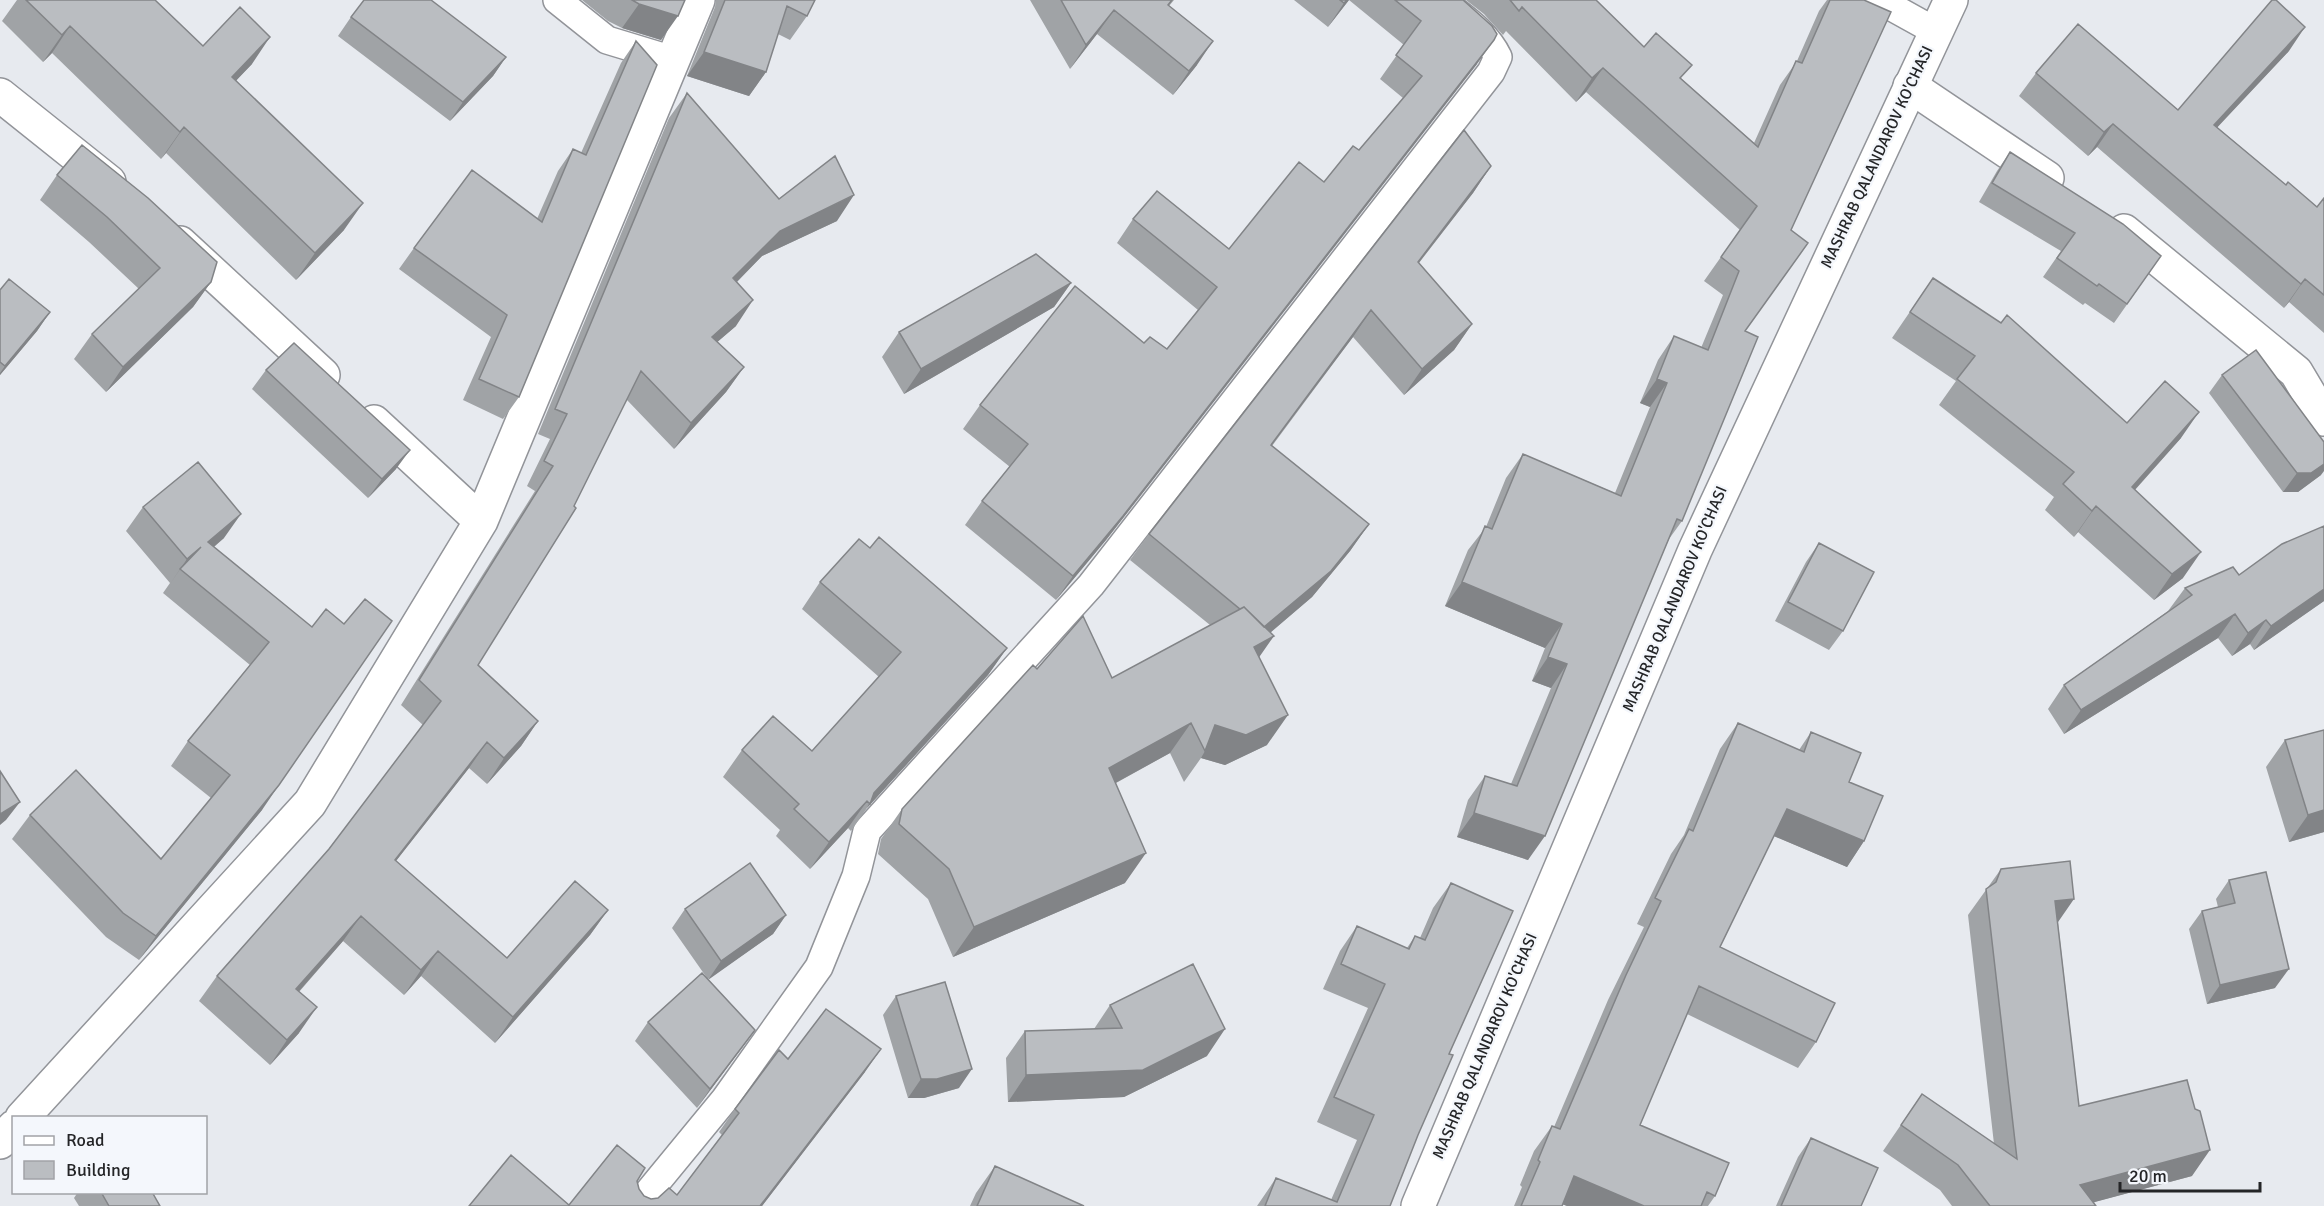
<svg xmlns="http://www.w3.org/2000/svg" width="2324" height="1206" font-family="Signika,sans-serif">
<rect width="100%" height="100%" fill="#e7eaef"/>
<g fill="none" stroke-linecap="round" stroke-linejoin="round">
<defs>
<path id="service" d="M557 0 607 40 673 60
M1879 0 1935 31
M637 1206 725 1099 819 967 856 876 867 831 1091 585 1491 72 1498 57C1486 32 1462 17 1441 0"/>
<path id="minor" d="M1910 86 2047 178
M0 95 109 182
M2124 231 2296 372 2324 419
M180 243 323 375
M374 422 481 521
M22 1118 310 803 481 521 698 0
M0 1142 14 1127"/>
<path id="secondary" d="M1418 1206 1695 550 1951 0"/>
</defs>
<use href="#service" stroke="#929499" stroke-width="30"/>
<use href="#minor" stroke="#929499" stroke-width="36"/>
<use href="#secondary" stroke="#929499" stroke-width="36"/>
<use href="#service" stroke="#fff" stroke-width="27"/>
<use href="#minor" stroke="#fff" stroke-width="33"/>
<use href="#secondary" stroke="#fff" stroke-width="33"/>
</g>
<path fill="#a0a3a6" d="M17 0H155L203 46 252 64 236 80 344 230 296 280 166 153 161 159 52 53 43 62 2 21Z
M582 0H685L661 40 622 28 608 21Z
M716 0H815L807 16 790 40 778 34 766 72 749 96 687 76 715 7Z
M1030 0H1174L1169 6 1197 65 1173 95 1097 34 1070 69Z
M1294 0H1463L1477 64 1106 540 1056 600 965 525 982 501 1010 467 963 429 980 405 1144 343 1167 349 1198 310 1117 243 1133 219 1229 249 1324 182 1359 150 1403 98 1380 79 1404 45 1349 0 1328 27Z
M1466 0H1596L1644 47 1682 79 1754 143 1780 85 1797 61 1819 11 1827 0H1864L1745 331 1682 521 1669 539 1528 860 1457 837 1468 800 1485 776 1511 784 1551 688 1532 681 1545 648 1445 606 1468 550 1486 527 1506 478 1523 454 1615 493 1650 407 1640 403 1658 360 1674 336 1701 348 1723 295 1704 281 1740 230 1586 92 1576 102 1506 31 1503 35 1484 14Z
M351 17 506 57 493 76 450 121 338 36Z
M636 41 519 397 503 419 463 400 491 337 399 269 414 248 537 219 558 171 573 149 581 153 621 63Z
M2289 51 2217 127 2286 185 2317 207 2324 198V333L2289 302 2284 308 2097 147 2088 156 2019 96 2036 73 2178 110Z
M687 93 779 199 837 221 762 256 737 282 736 326 717 342 744 367 726 392 674 449 627 400 478 665 538 721 521 746 487 784 469 768 396 861 507 958 608 910 590 935 495 1043 421 976 404 995 343 941 299 992V1033L270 1065 199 1001 217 976 329 849 423 725 401 705 535 491 527 486 550 439 538 434 669 118Z
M2010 152 2161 256 2114 323 2085 303 2083 305 2043 277 2061 251 1979 202 1997 171Z
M1491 166 1473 193 1419 263 1472 324 1454 350 1404 395 1353 337 1272 446 1369 524 1350 551 1312 597 1270 633 1259 657 1267 745 1225 765 1201 758 1184 782 1170 753 1116 783 1125 883 953 957 928 899 878 854 881 839 902 809 1037 669 1112 678 1210 625 1130 560 1149 534Z
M57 175 211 282 193 307 106 392 74 359 92 334 139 289 89 242 40 200Z
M1933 278 2127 423 2181 438 2135 490 2183 578 2154 600 2078 532 2074 537 2045 510 2054 497 1939 405 1956 381 1892 338Z
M1071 283 1054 307 904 394 882 357 899 332Z
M0 290 50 312 37 331 0 375Z
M266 370 396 469 368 498 252 389Z
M2222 375 2321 475 2298 492H2283L2209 393Z
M143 507 224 538 214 547 312 627 262 810 139 960 106 937 12 839 30 815 161 859 211 798 171 766 188 741 250 665 163 593 170 583 126 531Z
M1819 543 1843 631 1829 650 1775 621 1806 562Z
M870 548 1007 648 988 675 867 808 851 831 848 828 810 869 776 836 780 830 723 777 742 750 812 751 879 677 802 609 820 582Z
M2239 575 2324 601 2254 650 2250 644 2232 656 2218 638 2064 734 2048 709 2064 685 2168 611 2185 588Z
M1738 723 1799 750 1811 732 1849 782 1864 841 1847 867 1774 836 1720 947 1816 1042 1798 1068 1687 1014 1640 1125 1715 1196 1708 1206H1567L1562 1204V1206H1514L1522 1187 1520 1185 1534 1151 1552 1126 1554 1127 1608 1000 1644 927 1637 924 1671 854 1684 835 1720 749Z
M2285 740 2324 832 2289 842 2266 767Z
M2001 869 2058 923 2079 1106 2192 1176 2094 1202 2096 1206H1952L1940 1190 1883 1151 1922 1094 1994 1144 1968 915Z
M2229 880 2275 988 2207 1004 2189 929 2202 911 2218 907 2216 899Z
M1451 883 1449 1054 1390 1206H1257L1276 1178 1331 1200 1357 1140 1317 1122 1368 1008 1323 989 1340 951 1357 926 1407 948 1415 936 1420 938 1433 908Z
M685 909 786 915 773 934 708 979 755 1030 697 1108 635 1041 648 1022 707 978 672 928Z
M896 996 959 1088 924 1098H908L883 1015Z
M1110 1005 1207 1056 1124 1097 1008 1102 1006 1058 1025 1031 1094 1029Z
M788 1059 865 1072 762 1206 569 1205 637 1181 639 1189 644 1196 651 1199 677 1195 722 1135 719 1132 735 1109Z
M1811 1138 1861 1206H1776L1798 1157Z
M995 1166 1084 1206H970L976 1193Z
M78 1192H152L160 1206H79L74 1198Z"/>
<path fill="#828487" d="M1347 0H1349L1328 27 1344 3Z
M639 4 678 16 661 40 622 28Z
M1114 10 1097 34 1070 69 1086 45Z
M70 26 52 53 43 62 62 35Z
M2305 27 2289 51 2198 148 2214 125Z
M270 37 252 64 214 104 232 77Z
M1494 40 1477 64 1106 540 1056 600 1073 576Z
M1213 41 1197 65 1173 95 1189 71Z
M704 52 766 72 749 96 687 76Z
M506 57 493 76 450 121 463 102Z
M1603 68 1586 92 1576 102 1592 78Z
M2113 124 2097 147 2088 156 2104 132Z
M184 127 166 153 161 159 180 132Z
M1491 166 1473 193 1399 288 1418 262Z
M854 195 837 221 762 256 716 303 733 278 780 231Z
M363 203 344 230 296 280 315 253Z
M2305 279 2289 302 2284 308 2301 284Z
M211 282 193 307 106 392 123 367Z
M1071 283 1054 307 904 394 921 369Z
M753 300 736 326 694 362 712 337Z
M1371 310 1353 337 1252 471 1271 445Z
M50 312 37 331 0 375V373L5 366Z
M1472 324 1454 350 1404 395 1422 369Z
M744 367 726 392 674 449 691 423Z
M1657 379 1667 383 1650 407 1640 403Z
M2199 412 2181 438 2114 513 2132 487Z
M410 450 396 469 368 498 382 479Z
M2324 464V471L2321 475 2298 492H2283L2297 473Z
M2096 506 2078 532 2074 537 2092 511Z
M241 514 224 538 191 566 208 542Z
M1369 524 1350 551 1312 597 1245 654 1263 627Z
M201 547 180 569 170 584 187 559Z
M2201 552 2183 578 2154 600 2172 574Z
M1462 582 1562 624 1545 648 1445 606Z
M2324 589V601L2254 650 2271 626Z
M2235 614 2218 638 2064 734 2081 710Z
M2266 620 2250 644 2232 656 2248 633Z
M1274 636 1253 666 1254 647Z
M1007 648 988 675 867 808 874 793Z
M1548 657 1567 664 1551 688 1532 681Z
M1288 715 1267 745 1225 765 1201 758 1205 751 1215 725Z
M538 721 521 746 487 784 504 758Z
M1191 723 1170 753 1088 798 1109 768Z
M487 742 469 768 377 885 395 860Z
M279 785 262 810 139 960 156 936Z
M867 801 848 828 810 869 829 842Z
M20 802 6 820 0 825V814Z
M1787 809 1864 841 1847 867 1769 834Z
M2324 810V832L2289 842 2308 815Z
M1474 813 1545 836 1528 860 1457 837Z
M1146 853 1125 883 953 957 974 927Z
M2074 899 2056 925 2055 901Z
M608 910 590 935 495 1043 513 1017Z
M786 915 773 934 708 980 721 961Z
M361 916 343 941 279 1014 296 989Z
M438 951 421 976 404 995 421 970Z
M2289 969 2275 988 2207 1004 2220 985Z
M317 1007 299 1033 270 1065 287 1040Z
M1225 1029 1207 1056 1124 1097 1008 1102 1026 1075Z
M755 1030 741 1049 697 1108 710 1089Z
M881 1049 865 1072 762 1206H760Z
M972 1069 959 1088 924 1098H908L921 1079Z
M2210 1150 2192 1176 2080 1206V1185Z
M1574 1176 1644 1206H1567L1557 1202Z"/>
<path fill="#babdc1" stroke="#828487" stroke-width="1.5" d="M26 0H155L203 46 240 7 270 37 232 77 363 203 315 253 184 127 180 132 70 26 62 35Z
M364 0H431L506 57 463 102 351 17Z
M632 0H685L678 16 639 4Z
M725 0H815L807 16 787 6 766 72 704 52Z
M1061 0H1172L1168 5 1213 41 1189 71 1114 10 1086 45Z
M1340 0H1347L1344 3Z
M1395 0H1463L1492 26 1497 34 1494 40 1123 516 1073 576 982 501 1028 444 980 405 1075 286 1144 343 1150 337 1167 349 1217 287 1133 219 1157 191 1229 249 1299 162 1324 182 1353 146 1359 150 1422 76 1396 55 1421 21Z
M1510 0H1596L1644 47 1656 33 1692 65 1680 78 1758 147 1796 61 1802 63 1830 0H1864L1891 12 1791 230 1808 243 1745 331 1758 337 1682 521 1677 519 1545 836 1474 813 1485 776 1517 786 1567 664 1548 657 1562 624 1462 582 1485 526 1492 529 1523 454 1621 496 1667 383 1657 379 1674 336 1708 350 1739 271 1721 257 1757 206 1603 68 1592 78 1522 7 1519 11Z
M2272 0H2276L2305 27 2214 125 2286 185 2288 182 2317 207 2324 198V295L2305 279 2301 284 2113 124 2104 132 2036 73 2078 24 2178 110Z
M636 41 657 65 519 397 479 379 507 315 414 248 472 170 542 222 573 149 586 155Z
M687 93 779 199 835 156 854 195 780 231 733 278 753 300 712 337 744 367 691 423 641 371 574 506 576 508 478 665 538 721 504 758 487 742 395 860 507 958 575 881 608 910 513 1017 438 951 421 970 361 916 296 989 317 1007 287 1040 217 976 329 849 441 701 419 680 553 466 544 461 567 414 555 409Z
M1464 130 1491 166 1418 262 1472 324 1422 369 1371 310 1271 445 1369 524 1331 571 1264 627 1244 607 1240 609 1149 534Z
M82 145 148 198 217 262 211 282 123 367 92 334 160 268 107 217 57 175Z
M2010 152 2123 224 2161 256 2127 304 2099 284 2097 286 2057 258 2075 233 1992 183Z
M1036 254 1071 283 921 369 899 332Z
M1933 278 2001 323 2007 315 2127 423 2165 381 2199 412 2132 487 2201 552 2172 574 2096 506 2092 511 2063 484 2074 472 1957 379 1975 356 1910 312Z
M9 279 50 312 5 366 0 362V290Z
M294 343 410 450 382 479 266 370Z
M2256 350 2324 442V464L2311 473H2297L2222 375Z
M198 462 241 514 208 542 312 627 326 609 344 624 365 599 392 621 279 785 156 936 123 913 30 815 76 770 161 859 230 775 188 741 269 642 180 569 201 547 187 559 143 507Z
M2324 526V589L2271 626 2266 620 2248 633 2235 614 2081 710 2064 685 2192 595 2185 588 2233 567 2239 575 2282 544Z
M879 537 1007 648 874 793 870 804 867 801 829 842 794 809 799 804 742 750 773 716 812 751 901 652 820 582 859 539 870 548Z
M1819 543 1874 572 1843 631 1788 602Z
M1244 607 1274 636 1254 647 1288 715 1246 735 1215 725 1205 751 1191 723 1109 768 1146 853 974 927 949 869 899 824 902 809 1033 665 1037 669 1083 616 1112 678Z
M1738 723 1804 752 1811 732 1861 753 1849 782 1883 796 1864 841 1787 809 1720 947 1835 1003 1816 1042 1699 986 1640 1125 1729 1163 1715 1196 1707 1192 1701 1206H1644L1574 1176 1562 1206H1521L1540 1162 1538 1160 1552 1126 1560 1129 1626 975 1661 901 1655 898 1689 829 1693 831Z
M2324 730V810L2308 815 2285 740Z
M0 771 20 802 0 814Z
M2070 861 2074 899 2055 901 2079 1106 2187 1080 2195 1109 2200 1111 2210 1150 2080 1185 2096 1206H1990L1958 1165 1901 1125 1922 1094 2017 1159 1986 889 1996 882 2001 869Z
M750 863 786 915 721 961 685 909Z
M2266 872 2289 969 2220 985 2202 911 2235 903 2229 880Z
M1451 883 1513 911 1449 1054 1453 1055 1418 1135 1390 1206H1265L1276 1178 1337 1202 1374 1115 1334 1097 1385 984 1341 964 1357 926 1409 949 1415 936 1425 940Z
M1193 964 1225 1029 1143 1070 1026 1075 1025 1031 1122 1028 1110 1005Z
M702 973 755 1030 710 1089 648 1022Z
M945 982 972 1069 937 1079H921L896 996Z
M826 1009 881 1049 760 1206H469L511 1155 569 1205 617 1145 645 1168 637 1181 639 1189 644 1196 651 1199 658 1198 669 1188 677 1195 739 1113 735 1109 779 1050 788 1059Z
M1811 1138 1878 1168 1861 1206H1781Z
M995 1166 1084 1206H977Z
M101 1192H152L160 1206H109Z"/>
<g text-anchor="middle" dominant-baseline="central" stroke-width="4.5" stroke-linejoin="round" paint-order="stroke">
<g font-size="16" fill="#242527" stroke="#f4f7fc">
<text transform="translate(1877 157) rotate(-65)">MASHRAB QALANDAROV KO'CHASI</text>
<text transform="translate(1675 599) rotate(-67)">MASHRAB QALANDAROV KO'CHASI</text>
<text transform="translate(1485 1046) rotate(-67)">MASHRAB QALANDAROV KO'CHASI</text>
</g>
</g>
<rect x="12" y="1116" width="195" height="78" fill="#f4f7fc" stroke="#a1a3a7" stroke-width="1.5"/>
<rect x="24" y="1136" width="30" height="9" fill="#ffffff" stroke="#a1a3a7" stroke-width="1.5"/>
<text x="66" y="1146" font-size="18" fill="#242527">Road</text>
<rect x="24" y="1161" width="30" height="18" fill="#babdc1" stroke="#a1a3a7" stroke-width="1.5"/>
<text x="66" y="1176" font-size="18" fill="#242527">Building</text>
<path d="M2120 1182v9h140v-9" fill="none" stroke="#242527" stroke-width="3"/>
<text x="2129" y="1182" font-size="18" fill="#242527" stroke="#f4f7fc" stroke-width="4.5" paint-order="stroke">20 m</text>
</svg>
